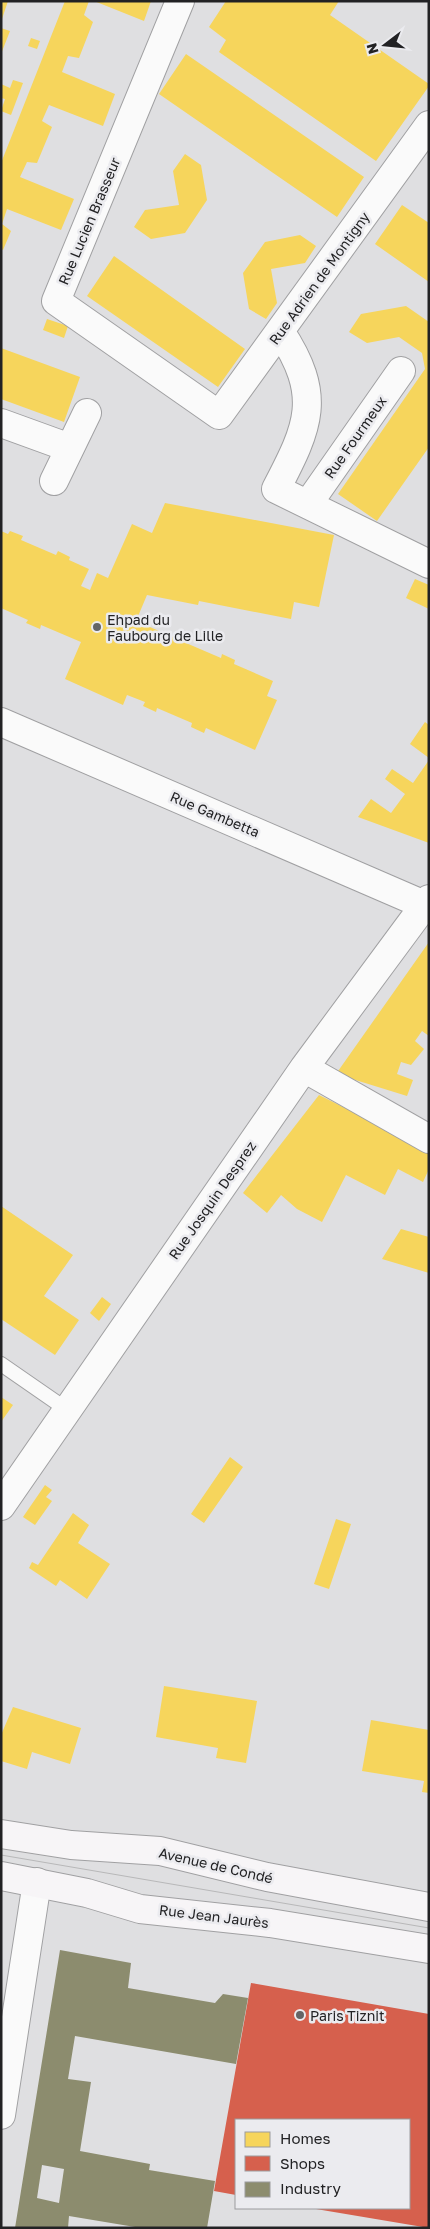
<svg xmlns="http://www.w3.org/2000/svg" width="430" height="2229" font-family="'Golos Text',sans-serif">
<rect width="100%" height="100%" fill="#dfdfe1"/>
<path fill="#f6d55c" d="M1 1H8L2 19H1Z
M65 1H89L84 15 93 22 79 58 68 56 62 72 115 94 103 126 49 105 42 121 52 127 37 163 27 162 20 177 74 199 61 230 7 209 2 224 11 231 3 250 1 249V163Z
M94 1H151L144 21Z
M226 1H339L330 15 429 84V86L376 161 219 52 226 40 209 27Z
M1 28 10 31 1 54Z
M31 38 40 41 37 49 28 46Z
M186 54 364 177 337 217 159 94Z
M13 80 23 83 11 115 1 111 5 99 1 98V84L10 88Z
M185 154 201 165 207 200 185 233 151 239 134 227 145 210 179 205 173 171Z
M402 205 429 223V282L375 244Z
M300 235 316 246 305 263 271 269 277 303 266 319 249 309 243 273 265 242Z
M114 256 245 349 218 387 87 296Z
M406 306 429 322V447L377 521 338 494 425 369 422 353 399 337 367 343 349 332 361 314Z
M47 319 68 326 64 338 43 330Z
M1 348 80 377 64 422 1 399Z
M165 503 334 535 319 607 294 602 291 619 199 601 198 605 147 595 136 621 173 637 175 633 187 639 186 643 221 658 222 654 235 660 234 664 273 681 267 696 277 700 255 750 206 728 204 733 191 727 192 723 157 708 156 712 143 706 145 702 127 695 123 705 65 679 81 642 41 625 40 629 26 623 28 620 1 608V531L8 534 10 531 23 536 21 540 56 555 58 551 70 557 69 560 89 569 81 586 90 590 97 573 108 578 132 524 152 533Z
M415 579 429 585V609L406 598Z
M425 722 429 725V758L410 744Z
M429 760V843L358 817 371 799 391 813 405 794 385 779 392 769 413 783Z
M429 942V1036L422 1031 415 1041 424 1049 411 1065 401 1062 397 1074 413 1080 407 1096 336 1074Z
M319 1095 429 1150V1169L423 1182 398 1169 385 1195 346 1175 322 1222 297 1209 281 1195 267 1213 243 1193Z
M1 1206 73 1255 44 1296 79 1320 55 1355 1 1319Z
M401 1229 429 1237V1273L382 1259Z
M102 1297 111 1304 99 1321 90 1313Z
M1 1397 13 1405 1 1422Z
M230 1457 243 1467 204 1523 191 1514Z
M45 1485 52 1490 46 1497 52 1501 35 1525 23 1517Z
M73 1513 89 1525 78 1543 110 1564 87 1599 60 1580 56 1586 29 1568 32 1562 38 1565Z
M336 1519 351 1524 329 1589 314 1584Z
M164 1686 257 1701 246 1763 216 1758 218 1748 156 1737Z
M13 1707 81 1728 70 1764 32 1752 27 1769 1 1761V1735Z
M371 1720 429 1730V1793L422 1792 424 1781 362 1771Z"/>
<path fill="#d6604d" d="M251 1983 429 2014V2228L316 2209 409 2208V2120H236V2195L214 2191Z"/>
<path fill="#8c8c6e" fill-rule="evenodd" d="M60 1950 131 1963 128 1988 215 2003 223 1994 248 1998 236 2064 75 2036 68 2079 91 2082 80 2151 150 2164 149 2170 215 2181 207 2228H141L69 2216 68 2228H15ZM42 2165 64 2169 59 2203 37 2198Z"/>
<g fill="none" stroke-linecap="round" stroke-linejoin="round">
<defs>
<path id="service" d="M1 1364 66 1409"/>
<path id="minor" d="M180 1 56 301 219 415 429 125
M280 331C323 396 309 426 276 489L429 564
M1 423 70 448
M54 481 87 413
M308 504 401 371
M1 722 429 907
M304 1068 429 1139
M1 1506 304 1068 429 899
M1 2115 37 1882"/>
<path id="secondary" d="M1 1834 71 1845 160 1851 267 1877 429 1907
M1 1876 87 1893 140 1909 270 1923 429 1949"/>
</defs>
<use href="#service" stroke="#a0a0a2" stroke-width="16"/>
<use href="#minor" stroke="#a0a0a2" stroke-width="30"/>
<use href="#secondary" stroke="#a0a0a2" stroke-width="30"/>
<use href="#service" stroke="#fafafa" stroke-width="14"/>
<use href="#minor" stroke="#fafafa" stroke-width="28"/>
<use href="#secondary" stroke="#f7f5f7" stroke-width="28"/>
<path stroke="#b8b8b9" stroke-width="1" d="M1 1855 429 1928"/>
</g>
<g fill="#646466" stroke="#ebebef" stroke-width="2">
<circle cx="97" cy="627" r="5"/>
<circle cx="300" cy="2015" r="5"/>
</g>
<g text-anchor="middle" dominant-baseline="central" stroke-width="5" stroke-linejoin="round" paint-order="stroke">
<g font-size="14" fill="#222224" stroke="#ebebef">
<text transform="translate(89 221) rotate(-67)">Rue Lucien Brasseur</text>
<text transform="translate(319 278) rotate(-54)">Rue Adrien de Montigny</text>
<text transform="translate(355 437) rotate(-55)">Rue Fourmeux</text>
<text transform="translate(215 814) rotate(23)">Rue Gambetta</text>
<text transform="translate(212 1200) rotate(-55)">Rue Josquin Desprez</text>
<text transform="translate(216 1865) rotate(13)">Avenue de Condé</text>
<text transform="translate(214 1916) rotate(7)">Rue Jean Jaurès</text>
</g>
<g font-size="14" fill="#222224" stroke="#ebebef" text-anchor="start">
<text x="107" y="619">Ehpad du<tspan x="107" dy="16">Faubourg de Lille</tspan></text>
<text x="310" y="2015">Paris Tiznit</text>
</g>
</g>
<rect width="430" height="2229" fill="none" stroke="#222224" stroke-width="5"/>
<rect x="235" y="2119" width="175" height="90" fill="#ebebef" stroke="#9b9b9e"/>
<rect x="245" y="2132" width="25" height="15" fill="#f6d55c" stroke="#9b9b9e"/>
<text x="280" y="2144" font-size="15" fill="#222224">Homes</text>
<rect x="245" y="2156" width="25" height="15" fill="#d6604d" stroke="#9b9b9e"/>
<text x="280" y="2169" font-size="15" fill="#222224">Shops</text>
<rect x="245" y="2182" width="25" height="15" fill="#8c8c6e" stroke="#9b9b9e"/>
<text x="280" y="2194" font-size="15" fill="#222224">Industry</text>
<g transform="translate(385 45) rotate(254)" stroke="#ebebef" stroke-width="4" paint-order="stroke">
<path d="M0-4L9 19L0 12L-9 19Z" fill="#222224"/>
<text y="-8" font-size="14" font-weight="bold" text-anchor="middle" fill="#222224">N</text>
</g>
</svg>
